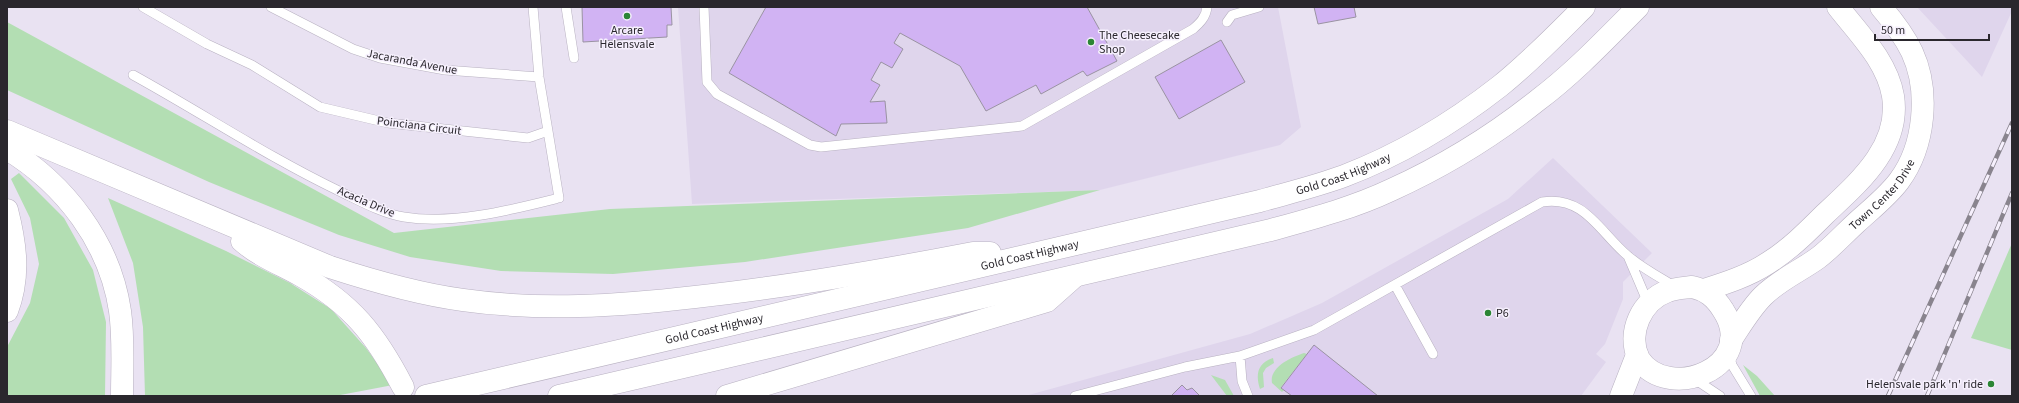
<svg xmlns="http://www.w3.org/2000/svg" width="2019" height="403" font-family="'Source Sans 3',sans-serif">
<rect width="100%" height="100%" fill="#e9e2f2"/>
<path fill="#dfd5ec" d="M678 7H1278L1301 127 1280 145 1100 190 692 204Z
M1917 7H2012V11L1982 77Z
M1553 158 1652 253 1623 282V299L1605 344 1596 354 1606 362 1581 396H1025L1250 334 1322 303 1508 199Z"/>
<path fill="#b3deb3" d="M7 22 394 233 610 209 1100 190 968 228 745 262 613 274 501 271 410 257 339 235 209 182 7 90Z
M19 173 64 218 93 270 106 322 105 396H7V347L30 303 39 264 30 218 11 179Z
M108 198 226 251 290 283 331 309 366 348 393 385 335 396H145L143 327 133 263Z
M2012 243V350L1971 338Z
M1304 353 1307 354 1281 387 1284 390 1282 392 1272 383C1269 367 1292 357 1304 353Z
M1273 358 1274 363 1266 368 1263 373 1264 387 1260 389C1255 374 1258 363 1273 358Z
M1743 365 1757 376 1775 396H1760Z
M1211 375 1225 380 1234 396H1227Z"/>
<path fill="#d1b3f3" stroke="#9a93a2" d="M582 7H671L672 25H667V37L583 42Z
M766 7H1087L1117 61 1087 76 1083 71 1041 94 1036 85 986 111 960 66 900 33 894 43 903 49 892 68 881 62 871 80 880 85 870 102 885 101 887 123 841 124 836 136 729 73Z
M1314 7H1354L1356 17 1318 24Z
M1221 40 1245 82 1179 119 1155 77Z
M1314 345 1378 396H1292L1281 388Z
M1182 385 1187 390 1192 388 1200 396H1171Z"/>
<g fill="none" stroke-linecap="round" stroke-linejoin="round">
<defs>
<path id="lane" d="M143 7 207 44 252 65 320 107 388 123 528 138 548 131 539 77 533 7
M271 7 353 49 380 58 445 70 539 77
M566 7 574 58
M704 7 707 82 717 94 810 145 821 147 1022 126 1193 29C1200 23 1206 17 1207 7
M1227 22 1232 15 1259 7
M133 75C202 113 268 157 339 191 358 200 383 214 404 217 453 225 511 210 559 198L548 131
M1628 256 1648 303
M1395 285 1433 354
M1729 354 1732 365 1751 396
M1240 356 1242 381 1248 396
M1699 382 1720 396
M1075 396 1185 367 1240 356 1314 330 1542 202C1585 195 1600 233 1628 256 1642 268 1659 277 1674 286"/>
<g id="secondary">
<path d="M1692 287C1706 290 1715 297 1723 310 1760 367 1668 403 1639 359 1626 333 1642 300 1668 291 1676 288 1684 288 1692 287Z"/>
<path d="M1704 290C1726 283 1748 276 1768 263 1789 250 1807 232 1825 214 1858 183 1901 147 1893 96 1887 61 1859 34 1838 7"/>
<path id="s1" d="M1731 340C1741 325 1750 309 1763 296 1779 280 1800 271 1818 258 1831 248 1843 235 1856 223 1870 210 1887 197 1899 181 1925 146 1930 91 1912 52 1904 35 1893 21 1881 7"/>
<path d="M1621 396 1637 355"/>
</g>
<g id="highway">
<path d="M7 131 330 267C373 281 418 294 463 300 540 311 618 306 695 297 788 287 880 271 973 253H990"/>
<path d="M7 149C65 184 110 243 120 311 124 339 122 368 122 396"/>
<path d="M7 210C16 245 20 277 7 311"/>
<path d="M242 241C259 256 280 264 300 275 352 304 376 335 403 387"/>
<path id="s2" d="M426 396 1260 201C1288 193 1317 186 1344 176 1399 155 1454 122 1500 86 1530 62 1557 34 1584 7"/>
<path d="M559 396 1271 230C1311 219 1353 208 1391 190 1444 166 1493 136 1538 100 1574 73 1606 39 1638 7"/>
<path d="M727 396 1047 301 1074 277"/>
</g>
</defs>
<use href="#lane" stroke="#b8b1c1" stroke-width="10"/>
<use href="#secondary" stroke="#b8b1c1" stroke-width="23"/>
<use href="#highway" stroke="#b8b1c1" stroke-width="23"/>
<use href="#lane" stroke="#fff" stroke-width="9"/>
<use href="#secondary" stroke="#fff" stroke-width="22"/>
<use href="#highway" stroke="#fff" stroke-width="22"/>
<defs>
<path id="rail" d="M1888 396 2012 123
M1927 396 2012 193"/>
</defs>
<use href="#rail" stroke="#89848e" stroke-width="4.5"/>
<use href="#rail" stroke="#f6f0fd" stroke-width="3" stroke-dasharray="9" stroke-linecap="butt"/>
</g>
<g fill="#2b8535" stroke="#f6f0fd" stroke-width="1.5">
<circle cx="627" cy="16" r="4"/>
<circle cx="1091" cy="42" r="4"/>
<circle cx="1488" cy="313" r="4"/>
<circle cx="1991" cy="384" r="4"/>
</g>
<g text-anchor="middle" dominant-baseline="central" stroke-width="3" stroke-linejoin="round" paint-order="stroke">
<g font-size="12" fill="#2a272d" stroke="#f6f0fd" text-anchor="start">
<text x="627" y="30" text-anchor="middle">Arcare<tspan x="627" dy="14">Helensvale</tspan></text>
<text x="1099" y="35">The Cheesecake<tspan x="1099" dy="14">Shop</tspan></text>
<text x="1496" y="313">P6</text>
<text x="1983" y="384" text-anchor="end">Helensvale park 'n' ride</text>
</g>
<g font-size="12" fill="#2a272d" stroke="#f6f0fd">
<text transform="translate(412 62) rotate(11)">Jacaranda Avenue</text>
<text transform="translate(419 126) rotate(7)">Poinciana Circuit</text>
<text stroke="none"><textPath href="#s2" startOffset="944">Gold Coast Highway</textPath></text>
<text stroke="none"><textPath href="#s1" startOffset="212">Town Center Drive</textPath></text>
<text transform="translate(366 202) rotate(23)">Acacia Drive</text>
<text stroke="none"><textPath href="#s2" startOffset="620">Gold Coast Highway</textPath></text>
<text stroke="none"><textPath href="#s2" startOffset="296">Gold Coast Highway</textPath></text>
</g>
</g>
<rect width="2019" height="403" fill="none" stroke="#2a272d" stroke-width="16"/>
<path d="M1875 34v6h114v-6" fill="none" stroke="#2a272d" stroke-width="2"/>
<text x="1881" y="34" font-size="12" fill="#2a272d" stroke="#f6f0fd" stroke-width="3" paint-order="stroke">50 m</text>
</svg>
